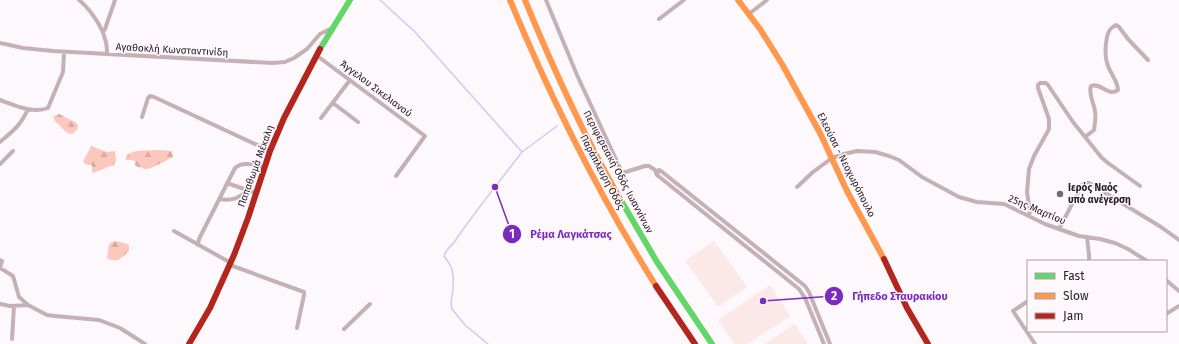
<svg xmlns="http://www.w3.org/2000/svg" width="1179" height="344" font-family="'Fira Sans',sans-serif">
<defs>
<pattern id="forest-firs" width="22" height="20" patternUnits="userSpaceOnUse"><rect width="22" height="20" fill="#fcc7bd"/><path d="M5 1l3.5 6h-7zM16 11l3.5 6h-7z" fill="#d8aba2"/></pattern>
</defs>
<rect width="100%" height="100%" fill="#fdf8fb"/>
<path fill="#fbe9e7" d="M714 241 747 287 718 307 685 261Z
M770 285 790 316 748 344H734L718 320Z
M795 324 808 344H764Z"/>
<path fill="url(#forest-firs)" d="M59 114 75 122 78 125 77 130 72 134C66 133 65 131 61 127 59 124 56 123 54 120V116Z
M91 146 107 152 115 151 116 160 114 165C106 167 100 171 92 173V165H87L83 162C85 156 89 152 91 146Z
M157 150 172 151 173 157C169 159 151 169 147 169 143 169 142 167 138 167L135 165V161L131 160H125L128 154 136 151Z
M115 241 124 243 129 245V251C121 258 118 264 107 258L109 244Z"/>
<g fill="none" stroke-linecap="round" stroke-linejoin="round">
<path stroke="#cdc9f8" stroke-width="1.5" d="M380 0 415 32 522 152C499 182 476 210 455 241 451 247 446 249 444 256 447 261 451 264 452 270 454 276 453 283 453 290 452 296 450 303 452 309L465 325 488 344
M522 152 557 126"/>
<path stroke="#c5b1b5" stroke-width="4" d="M79 0C89 8 102 26 105 39 107 44 107 49 107 54
M546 0 577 75 625 179
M749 14 767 0
M659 19 684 0
M103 32 105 29 115 0
M0 43 23 48 53 51 272 63 285 62 294 58 307 49 320 34 332 28
M316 55 425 136 396 176
M0 100C14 105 32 114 48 108L63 72 64 52
M333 103 358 122
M142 117 148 98 150 96 154 97 270 151
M321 118 350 80
M1085 137 1094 130C1095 124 1096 117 1095 111 1094 103 1088 94 1091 86 1101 82 1107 97 1118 90 1118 82 1111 74 1108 66 1104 56 1105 47 1107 37 1108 32 1111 27 1116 25L1119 27 1128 39 1148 60
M0 142C13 131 21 125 28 109
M0 164 13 151
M658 172 656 173 657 175 799 289 805 298 824 344
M622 173 645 166H649L658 172 659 170 661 171 805 286 809 292 830 344
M227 183 256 193
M797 187 813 172 832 158 844 154 857 151 875 152 889 156 899 160 922 177 959 197 977 202 1004 204 1045 224 1059 229 1079 236 1100 239 1115 243 1128 249 1147 261
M219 199C231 201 239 199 247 190
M1029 216 1030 211 1027 192 1029 169 1034 156 1049 129V119L1038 88V85L1040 83H1046L1048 85 1073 122 1102 158 1108 163 1140 186
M1059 229 1082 185 1085 183H1089L1161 227 1179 240
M174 231 231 263
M1087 237 1089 255V261
M198 245 199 239 235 168C243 161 255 165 264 167
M0 260 2 261 0 268 13 276 19 297 28 305
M230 265 304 292V295L297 328
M1166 280 1179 291
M1028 301 1013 311 1035 344
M0 304 10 306 28 305 47 315 55 316 99 320 120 328 145 344
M1166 314 1179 306
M344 329 370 304
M12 339 14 306"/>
<path stroke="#63d668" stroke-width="6" d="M320 49 350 0
M619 197 657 262 712 344"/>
<path stroke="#ff974d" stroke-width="6" d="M510 0C551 99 599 195 656 286
M525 0C553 68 583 134 619 197
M738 0 760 29 782 64 820 133 847 191 884 259"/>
<path stroke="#b3261e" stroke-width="6" d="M884 259 907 308 928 344
M656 286 695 344
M189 344 210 308 234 255 248 218 270 151 284 118 320 49"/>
</g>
<circle fill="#726c6f" stroke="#fef7fc" stroke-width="1.5" cx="1060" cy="194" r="4"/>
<g text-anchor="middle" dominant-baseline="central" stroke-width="3" stroke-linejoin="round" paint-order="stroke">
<g font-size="10" fill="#272024" stroke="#fef7fc">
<text transform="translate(172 50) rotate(3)">Αγαθοκλή Κωνσταντινίδη</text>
<text transform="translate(376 89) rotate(37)">Άγγελου Σικελιανού</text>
<text transform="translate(846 165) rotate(63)">Ελεούσα - Νεοχωρόπουλο</text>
<text transform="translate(256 166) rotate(-70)">Παπαθωμά Μέκαλη</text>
<text transform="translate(602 172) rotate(62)">Παράπλευρη Οδός</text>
<text transform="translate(618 172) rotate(62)">Περιφερειακή Οδός Ιωαννίνων</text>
<text transform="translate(1037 210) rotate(23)">25ης Μαρτίου</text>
</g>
<g font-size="10" font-weight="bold" fill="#272024" stroke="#fef7fc" text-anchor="start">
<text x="1068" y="188">Ιερός Ναός<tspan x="1068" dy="12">υπό ανέγερση</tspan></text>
</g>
</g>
<path fill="none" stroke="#7b2cbf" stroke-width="1.5" d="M495 187L512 234M763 301L834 296"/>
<g fill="#7b2cbf" stroke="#fef7fc" stroke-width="1.5">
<circle cx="495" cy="187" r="4"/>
<circle cx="763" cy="301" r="4"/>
<circle cx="512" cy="234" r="10"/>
<circle cx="834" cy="296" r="10"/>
</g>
<g font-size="12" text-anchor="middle" font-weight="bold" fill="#fff">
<text x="512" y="238">1</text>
<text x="834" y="300">2</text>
</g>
<g font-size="11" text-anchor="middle" font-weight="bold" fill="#7b2cbf" stroke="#fef7fc" stroke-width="3" stroke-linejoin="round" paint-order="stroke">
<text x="571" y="238">Ρέμα Λαγκάτσας</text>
<text x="900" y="300">Γήπεδο Σταυρακίου</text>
</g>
<rect x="1027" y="260" width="140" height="72" fill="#fef7fc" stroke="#a8a1a6"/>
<rect x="1035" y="273" width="20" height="6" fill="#63d668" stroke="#a8a1a6"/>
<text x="1063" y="280" font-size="12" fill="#272024">Fast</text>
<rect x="1035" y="293" width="20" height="6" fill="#ff974d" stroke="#a8a1a6"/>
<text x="1063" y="300" font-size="12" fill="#272024">Slow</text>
<rect x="1035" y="313" width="20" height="6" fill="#b3261e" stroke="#a8a1a6"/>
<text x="1063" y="320" font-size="12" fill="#272024">Jam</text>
</svg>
